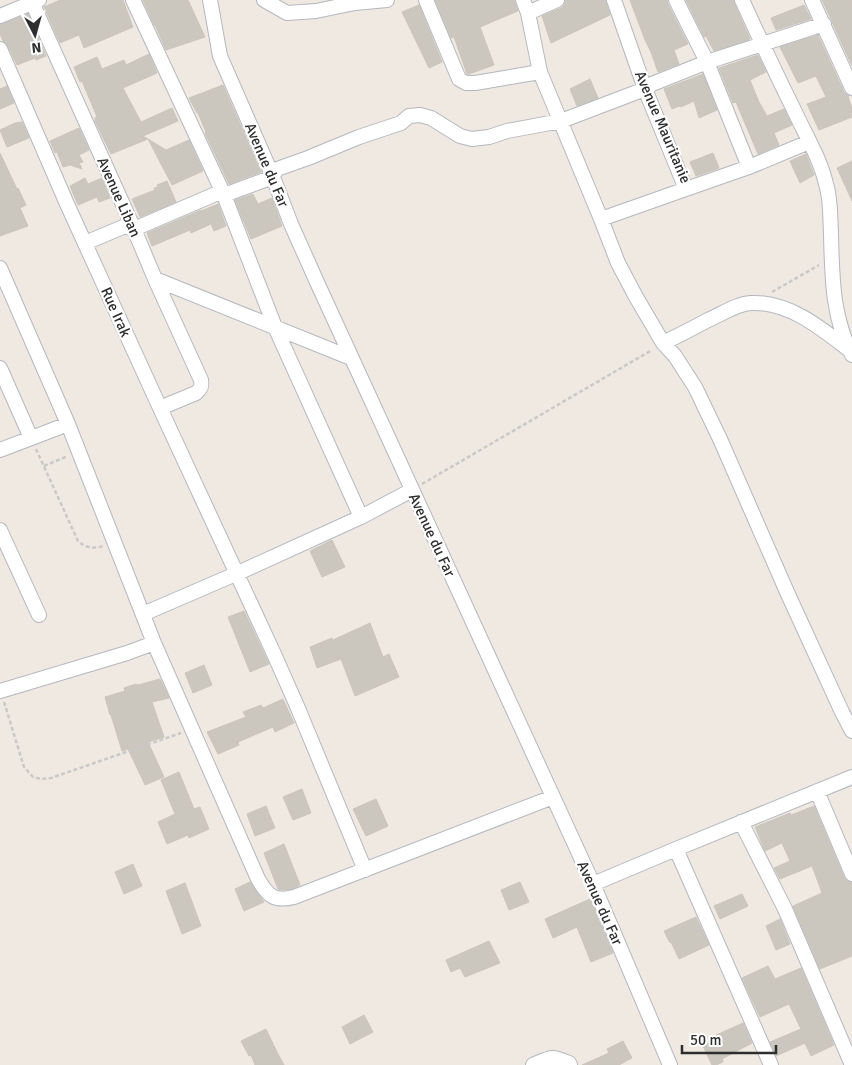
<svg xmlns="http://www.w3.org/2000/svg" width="852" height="1065" font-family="Signika,sans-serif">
<rect width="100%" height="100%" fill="#efe9e1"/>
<path fill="#cbc7bf" stroke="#cbc5ba" d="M60 0H123L133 27 84 48 79 35 60 43 44 7Z
M143 0H188L205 37 166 50 155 25H154Z
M435 0H514L518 11 480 27 494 65 469 74H467L454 37 451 38Z
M566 0H605L610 15 551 43 542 16 561 8 564 5Z
M630 0H667L668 4 688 44 674 50 679 64 658 72 651 52 645 40Z
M686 0H733L750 39 714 51 706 36 704 37Z
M822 0H852V66L833 24 832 21Z
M419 5 442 62 429 68 402 12Z
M804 5 811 19 776 30 771 18Z
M28 14 46 56 36 60 35 58 17 65 8 46 3 41 0 34V25Z
M818 35 844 92 849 96 848 97 852 108V117L819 130 807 104 826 97 816 76 798 83 780 47Z
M149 54 157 73 123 88 141 122 172 108 178 121 143 136 166 150 189 140 203 171 172 185 148 139 111 154 95 121V118L97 117 82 81 80 82 74 67 97 57 102 69 124 60 126 65Z
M758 55 766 72 750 80 759 102 767 116 784 109 792 125 774 133 779 145 758 154 736 102 733 103 719 68Z
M703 74 717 110 699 118 694 101 681 107 679 106 672 109 664 89Z
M590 79 598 98 577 106 570 89Z
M223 85 261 172 229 184 205 133 206 132 198 113H197L189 98Z
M7 86 14 103 0 109V89Z
M22 122 29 138 7 147 0 130 15 123Z
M79 128 89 150 79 155 83 162 79 163 82 169 70 165 63 167 57 152 55 153 50 141Z
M0 153 17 189 18 188 26 205 20 208 28 226 0 236Z
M713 153 719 168 696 176 690 162Z
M806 154 814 175 800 183 790 161Z
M852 161V201L837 168Z
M85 178 88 184 102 178 110 198 99 202 97 197 78 205 70 186Z
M167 181 176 202 140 217 132 199 155 190 154 188 158 187 157 185Z
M253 194 258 204 272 198 282 226 251 239 235 200Z
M218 204 226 226 214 231 211 224 191 233 190 230 152 246 147 233 201 210V211Z
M332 540 345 567 322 577 310 551Z
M244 611 269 664 250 672 228 617Z
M370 623 383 657 389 654 399 677 355 696 341 659 317 668 310 647 332 638 333 640Z
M204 665 212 685 193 693 185 673Z
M160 679 169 698 152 702 164 737 148 742 164 777 145 785 128 749 122 751 111 715H110L105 697 125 691 124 688 136 684 138 685Z
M283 699 294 723 275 732 273 727 238 742 239 745 218 754 207 732 246 717 243 712 261 705 263 708Z
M179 772 194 809 200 807 209 829 189 838 188 835 167 844 158 822 175 814 161 780Z
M302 789 311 813 293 820 283 797Z
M376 799 388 826 366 836 353 809Z
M266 806 275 828 255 836 247 814Z
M814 806 844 877 847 881 852 883V956L820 969 793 906 822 893 812 866 780 879 774 868 790 861 782 843 765 851 755 827 790 813 791 815Z
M284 844 300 885 292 889 282 890 278 889 264 853Z
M133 864 142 886 124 894 115 872Z
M250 882 264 902 244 911 235 889Z
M520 882 529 902 509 910 501 890Z
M185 883 201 926 182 934 166 891Z
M742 894 748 906 720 919 714 906Z
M590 899 613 953 591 962 577 927 553 938 545 919Z
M696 917 709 945 679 959 671 942 670 943 664 931Z
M780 919 790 944 776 950 766 926Z
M489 941 500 963 465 977 460 968 451 972 446 960Z
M768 966 775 979 801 968 834 1045 811 1056 805 1043 776 1056 770 1042 801 1029 789 1004 760 1017 742 978Z
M364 1015 373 1032 350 1044 342 1027Z
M743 1023 752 1043 722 1059 723 1062 716 1065H712L703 1046 714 1041 712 1037Z
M266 1029 277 1052 284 1065H255L251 1055 249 1056 241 1041Z
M623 1041 632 1058 619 1065H582L609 1053 607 1049Z"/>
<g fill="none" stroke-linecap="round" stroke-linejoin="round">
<defs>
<path id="street" d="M31 0 134 229 155 279 201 380C202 386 201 389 196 393L160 408
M133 0 224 195 275 327 361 517
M210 0 220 56 273 177 291 224 316 280 593 884 670 1065
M264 0 287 13 316 11 355 3 387 0
M426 0 459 79 466 83H475L540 72
M523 0 528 13 540 72 601 219 618 263 636 297 663 343 675 356 695 387 720 439 787 592 842 712 852 731
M614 0 645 89 686 189 749 167 809 142
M676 0 707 62 749 167
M742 0C759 37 776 74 794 110 805 134 820 158 826 184 831 199 830 216 831 233 832 275 832 317 852 355
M812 0 852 88
M528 13 557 0
M0 16 39 0
M0 49 67 204 160 408 274 654 297 706 365 870
M601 219 686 189
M85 243 123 227H128L134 229 218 193 224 195 273 177 275 172 277 169 308 158 359 137 401 123 409 116 420 115 431 118 460 136 472 139 489 137 507 131 561 121 645 89 652 84 707 62 824 24
M0 268 68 424 154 643 258 879C268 896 274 902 294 897L553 797
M155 279 351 358
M663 343C678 336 693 328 708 320 722 314 736 304 751 303 788 301 821 328 848 349
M0 368 31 438
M0 450 68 424
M0 530 39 615
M143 614 238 573 361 517 412 490
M0 691 127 653 154 643
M817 791 852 874
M741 822 785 909 852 1065
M676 849 771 1065
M593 884 676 849 852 777
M533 1065C551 1057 551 1055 569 1063L570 1065"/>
</defs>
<use href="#street" stroke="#b4b7c1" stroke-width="16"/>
<path stroke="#c9c9c9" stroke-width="2.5" stroke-dasharray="4 2.5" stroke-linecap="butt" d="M772 292 819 265
M36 449 78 541C86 548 94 549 103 546
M44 466 68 456
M422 484 652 350
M4 702 24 767 33 777 41 779 51 778 181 733"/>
<use href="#street" stroke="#fff" stroke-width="14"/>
</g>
<g text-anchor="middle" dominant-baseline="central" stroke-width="4.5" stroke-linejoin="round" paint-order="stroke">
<g font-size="15" fill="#2e2e2e" stroke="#fff">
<text transform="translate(663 127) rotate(67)">Avenue Mauritanie</text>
<text transform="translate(267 165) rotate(67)">Avenue du Far</text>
<text transform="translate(119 197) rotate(66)">Avenue Liban</text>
<text transform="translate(116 312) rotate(66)">Rue Irak</text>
<text transform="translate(432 535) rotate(65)">Avenue du Far</text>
<text transform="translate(600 903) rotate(66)">Avenue du Far</text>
</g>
</g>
<g transform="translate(35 35) rotate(174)" stroke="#ffffff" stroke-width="4" paint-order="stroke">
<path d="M0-4L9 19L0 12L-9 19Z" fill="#2e2e2e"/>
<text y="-8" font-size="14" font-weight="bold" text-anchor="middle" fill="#2e2e2e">N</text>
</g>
<path d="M682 1045v8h94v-8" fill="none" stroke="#2e2e2e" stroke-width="2.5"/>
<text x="690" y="1045" font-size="15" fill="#2e2e2e" stroke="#ffffff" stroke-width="4" paint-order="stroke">50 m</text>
</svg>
